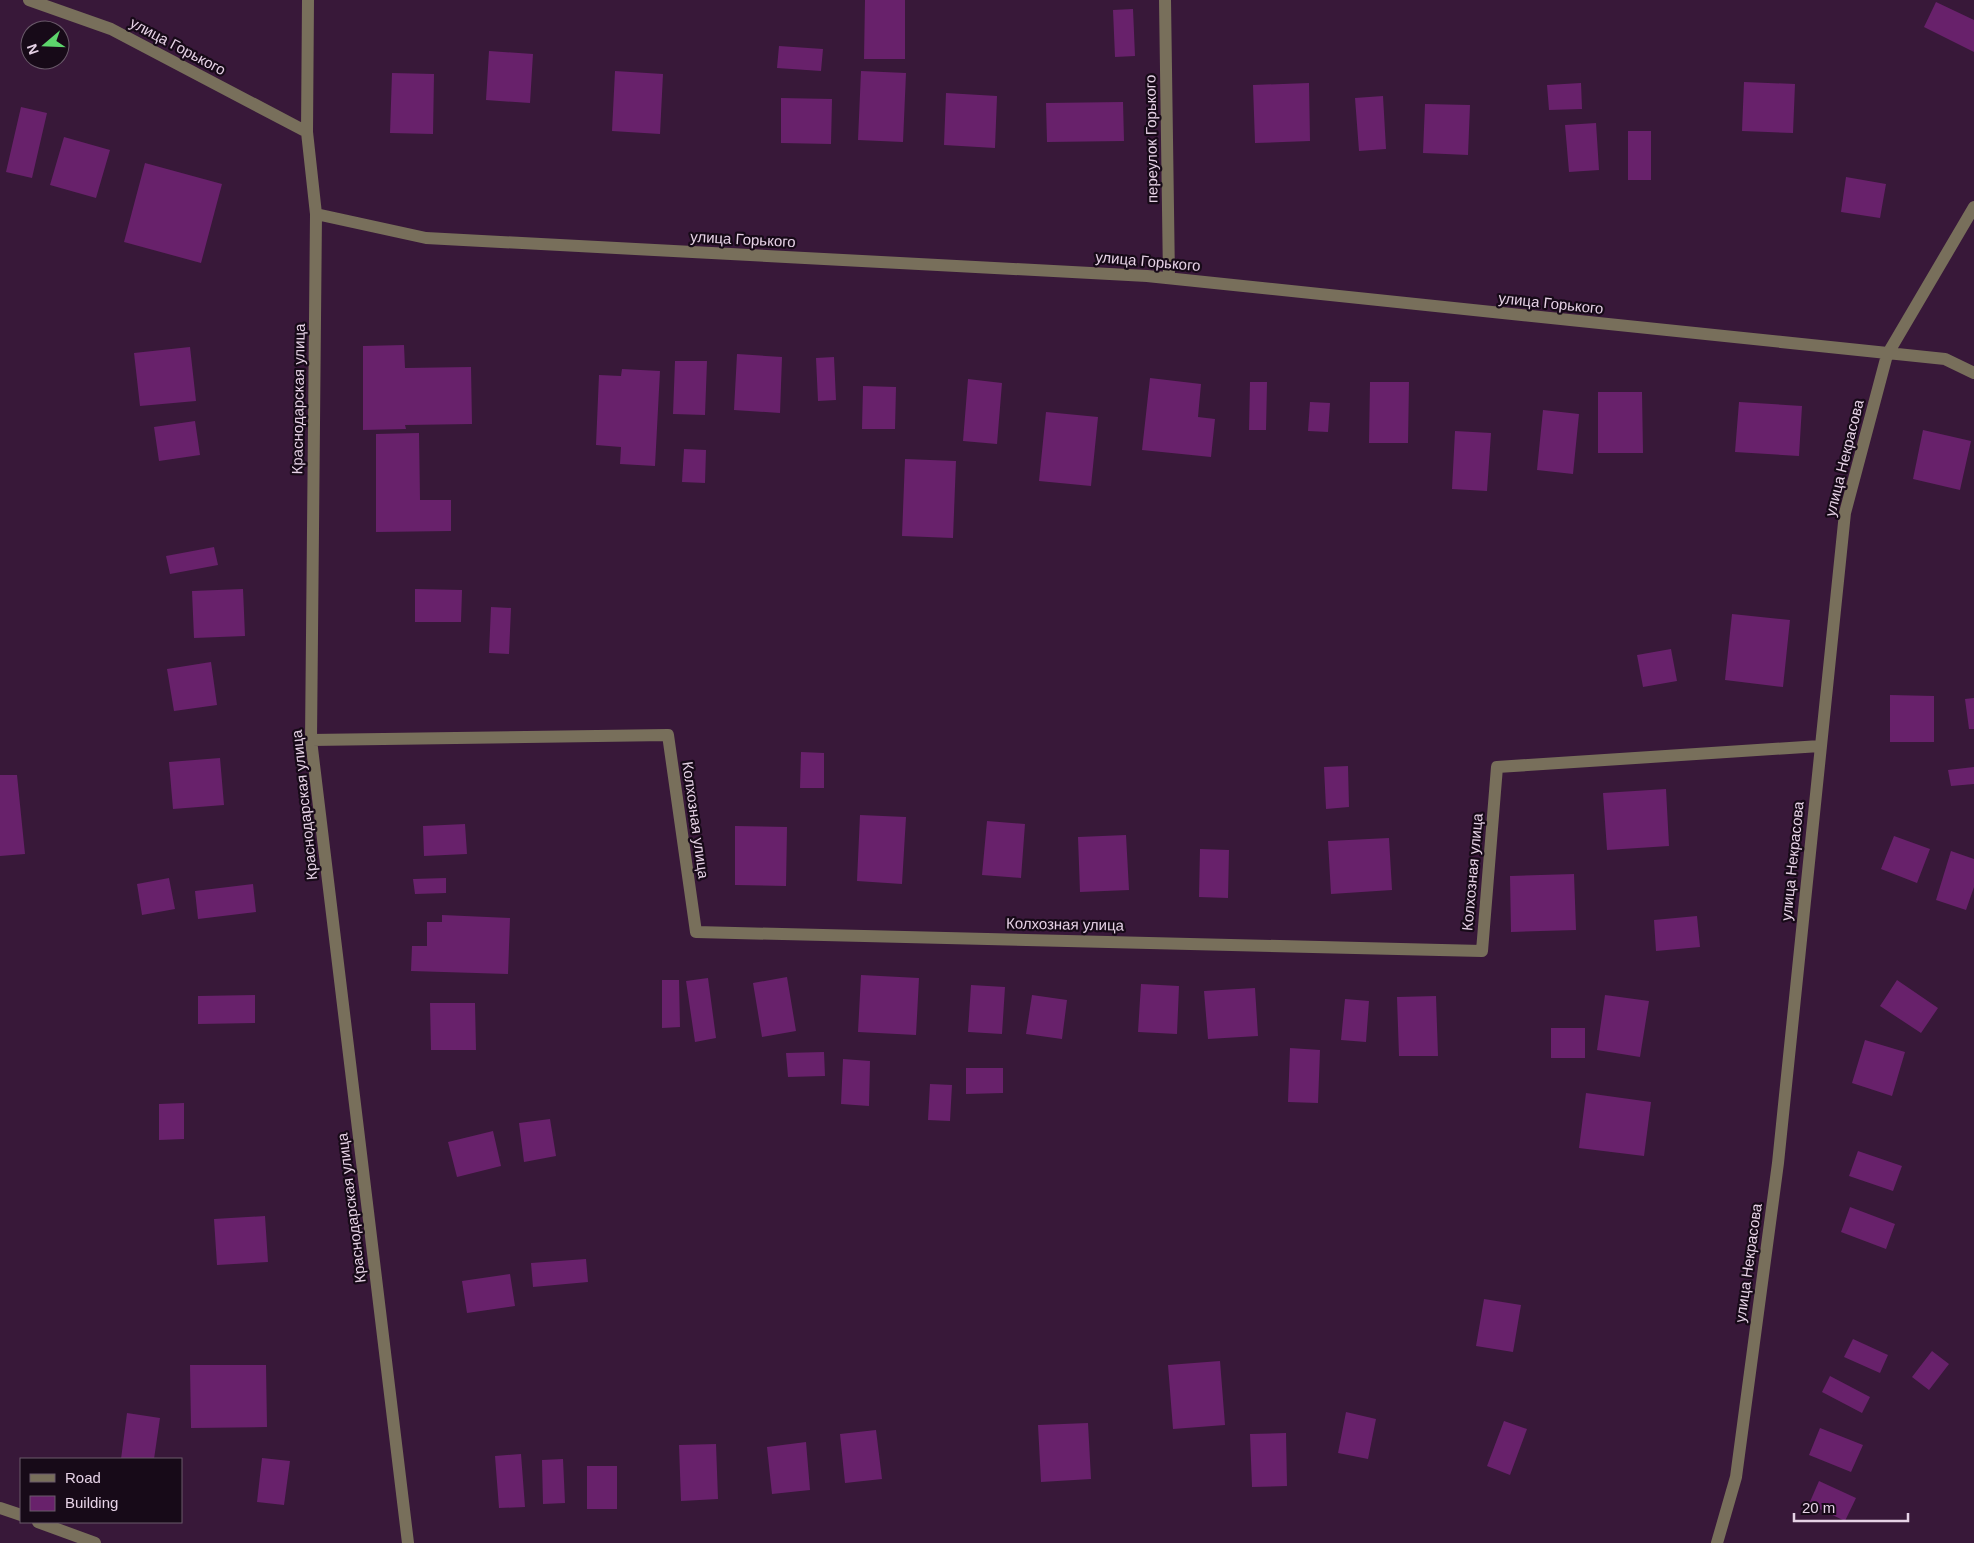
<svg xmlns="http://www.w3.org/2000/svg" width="1974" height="1543" font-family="Arial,sans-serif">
<rect width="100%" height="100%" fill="#381839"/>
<path fill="#68216b" d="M865 0H905V59H864Z
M1936 2 1974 20V52L1924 27Z
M1133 9 1135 56 1115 57 1113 10Z
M779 46 823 49 821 71 777 68Z
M489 51 533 54 530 103 486 100Z
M615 71 663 74 660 134 612 131Z
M861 71 906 73 903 142 858 140Z
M392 73 434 74 433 134 390 133Z
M1744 82 1795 84 1793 133 1742 131Z
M1309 83 1310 141 1255 143 1253 85Z
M1581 83 1582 109 1549 110 1547 85Z
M946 93 997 96 995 148 944 145Z
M1383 96 1386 149 1359 151 1355 98Z
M781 98 832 99 831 144 781 143Z
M1123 102 1124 141 1047 142 1046 103Z
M1425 104 1470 105 1468 155 1423 153Z
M21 107 47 113 32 178 6 172Z
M1596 123 1599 170 1569 172 1565 125Z
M1628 131H1651V180H1628Z
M64 137 110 150 96 198 50 185Z
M145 163 222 184 201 263 124 242Z
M1846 177 1886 184 1880 218 1841 212Z
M404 345 405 368 471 367 472 424 405 425 406 429 363 430V346Z
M190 347 196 401 140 406 134 353Z
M737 354 782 357 780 413 734 410Z
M834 357 836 400 818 401 816 358Z
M675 361H707L705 415 673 414Z
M622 369 660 371 655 466 620 464 621 447 596 445 599 375 621 376Z
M1150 378 1201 384 1198 417 1215 419 1211 457 1142 450Z
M968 379 1002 383 997 444 963 441Z
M1250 382H1267L1266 430H1249Z
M1370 382H1409L1408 443H1369Z
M863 386 896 387 895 429H862Z
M1598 392H1642L1643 453H1598Z
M1310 402 1330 403 1328 432 1308 431Z
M1739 402 1802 406 1799 456 1735 452Z
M1543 410 1579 414 1573 474 1537 470Z
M1046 412 1098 417 1091 486 1039 481Z
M195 421 200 455 159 461 154 427Z
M1923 430 1971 441 1960 490 1913 479Z
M1455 431 1491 433 1487 491 1452 489Z
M419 433 420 500H451V531L376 532V434Z
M684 449 706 450 705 483 682 482Z
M905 459 956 461 953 538 902 536Z
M214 547 218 565 170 574 166 556Z
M243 589 245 636 194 638 192 591Z
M415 589 462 590 461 622H415Z
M491 607 511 608 509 654 489 653Z
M1732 614 1790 620 1783 687 1725 680Z
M1671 649 1677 681 1643 687 1637 655Z
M211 662 217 705 174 711 167 669Z
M1890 695 1934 696V742H1890Z
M1974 698V729H1969L1965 699Z
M801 752 824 753V788H800Z
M220 758 224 805 173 809 169 762Z
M1348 766 1349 807 1326 809 1324 767Z
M1974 767V784L1951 786 1948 770Z
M0 775H17L25 854 0 856Z
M1666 789 1669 846 1607 850 1603 793Z
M860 815 906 817 902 884 857 881Z
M987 821 1025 824 1021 878 982 875Z
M465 824 467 854 424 856 423 826Z
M735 826 787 827 786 886 735 885Z
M1126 835 1129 890 1080 892 1078 837Z
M1894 836 1930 849 1917 883 1881 869Z
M1389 838 1392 890 1331 894 1328 841Z
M1200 849 1229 850 1228 898 1199 897Z
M1951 851 1974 859V887L1966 910 1936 900Z
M1574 874 1576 930 1511 932 1510 876Z
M169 878 175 909 142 915 137 884Z
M446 878V893L415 894 413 879Z
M253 884 256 912 198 919 195 891Z
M442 915 510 918 508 974 411 971 412 946H427V922H442Z
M1697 916 1700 947 1656 951 1654 920Z
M861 975 919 978 916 1035 858 1032Z
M787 977 796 1031 762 1037 753 983Z
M708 978 716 1038 695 1042 686 981Z
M662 980H679L680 1027 662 1028Z
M1897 980 1938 1008 1921 1033 1880 1006Z
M1141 984 1179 986 1177 1034 1138 1032Z
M971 985 1005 987 1002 1034 968 1032Z
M1255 988 1258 1036 1208 1039 1204 991Z
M255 995V1023L198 1024V996Z
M1032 995 1067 1000 1062 1039 1026 1034Z
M1605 995 1649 1001 1640 1057 1597 1050Z
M1436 996 1438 1056H1399L1397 997Z
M1345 999 1369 1001 1366 1042 1341 1040Z
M430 1003H475L476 1050H431Z
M1551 1028H1585V1058H1551Z
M1865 1040 1905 1052 1892 1096 1852 1083Z
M1290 1048 1320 1050 1318 1103 1288 1102Z
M824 1052 825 1076 788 1077 786 1053Z
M843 1059 870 1061 869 1106 841 1104Z
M966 1068H1003V1093L966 1094Z
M930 1084 952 1085 950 1121 928 1120Z
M1586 1093 1651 1102 1644 1156 1579 1148Z
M184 1103V1139L159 1140V1104Z
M550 1119 556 1156 524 1162 519 1123Z
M493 1131 501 1166 457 1177 448 1142Z
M1858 1151 1902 1166 1893 1191 1849 1176Z
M1850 1207 1895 1224 1886 1249 1841 1232Z
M265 1216 268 1262 217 1265 214 1219Z
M586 1259 588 1282 533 1287 531 1263Z
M510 1274 515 1306 467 1313 462 1281Z
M1484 1299 1521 1305 1513 1352 1476 1346Z
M1853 1339 1888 1355 1880 1373 1844 1357Z
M1932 1351 1949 1364 1929 1390 1912 1377Z
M1220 1361 1225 1425 1173 1429 1168 1365Z
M190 1365H266L267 1427 191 1428Z
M1830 1376 1870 1397 1862 1413 1822 1392Z
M1346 1412 1376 1419 1368 1459 1338 1453Z
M127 1413 160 1418 154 1459H121Z
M1504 1421 1527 1429 1510 1475 1487 1466Z
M1088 1423 1091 1479 1041 1482 1038 1425Z
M1820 1428 1863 1445 1851 1472 1809 1455Z
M876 1430 882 1479 845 1483 840 1434Z
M1286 1433 1287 1486 1252 1487 1250 1434Z
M806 1442 810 1490 772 1494 767 1447Z
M716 1444 718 1499 681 1501 679 1445Z
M521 1454 525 1507 499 1508 495 1456Z
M262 1458 290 1461 284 1505 257 1502Z
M563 1459 565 1503 543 1504 542 1460Z
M587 1466H617V1509H587Z
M1819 1481 1856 1498 1845 1521 1809 1504Z"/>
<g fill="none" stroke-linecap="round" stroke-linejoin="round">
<path stroke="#786f5b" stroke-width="12" d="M29 0 111 29 307 132
M308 0 307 132 316 214 311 740 408 1543
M1165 0 1169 278
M316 214 426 238 1147 276 1945 359 1974 373
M311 740 668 735 696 932 1482 951 1497 767 1820 746
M0 1508 21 1515
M38 1522 95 1543
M1717 1543 1736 1477 1778 1163 1845 513 1887 355 1974 207"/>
</g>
<g text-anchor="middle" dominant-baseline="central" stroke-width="4.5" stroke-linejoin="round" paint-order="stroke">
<g font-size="15" fill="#e6d2e6" stroke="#170a18">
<text transform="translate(178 46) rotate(28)">улица Горького</text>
<text transform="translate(1151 139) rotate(-91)">переулок Горького</text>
<text transform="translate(743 239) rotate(3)">улица Горького</text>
<text transform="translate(1148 261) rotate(5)">улица Горького</text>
<text transform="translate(1551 303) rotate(6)">улица Горького</text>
<text transform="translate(298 399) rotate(-89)">Краснодарская улица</text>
<text transform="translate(1844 458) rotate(-76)">улица Некрасова</text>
<text transform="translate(304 805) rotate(-96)">Краснодарская улица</text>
<text transform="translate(696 820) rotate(82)">Колхозная улица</text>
<text transform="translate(1792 861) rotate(-84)">улица Некрасова</text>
<text transform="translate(1472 872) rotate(-85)">Колхозная улица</text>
<text transform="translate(1065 924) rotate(1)">Колхозная улица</text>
<text transform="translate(351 1208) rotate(-97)">Краснодарская улица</text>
<text transform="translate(1748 1263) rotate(-82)">улица Некрасова</text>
</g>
</g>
<rect x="20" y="1458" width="162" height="65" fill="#170a18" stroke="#6a5a6a"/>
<rect x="30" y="1474" width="25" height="8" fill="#786f5b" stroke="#6a5a6a"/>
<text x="65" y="1483" font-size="15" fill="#e6d2e6">Road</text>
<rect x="30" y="1496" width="25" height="15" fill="#68216b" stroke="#6a5a6a"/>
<text x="65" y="1508" font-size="15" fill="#e6d2e6">Building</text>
<g transform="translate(45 45) rotate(251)"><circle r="24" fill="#170a18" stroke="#6a5a6a"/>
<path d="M0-4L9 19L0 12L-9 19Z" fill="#5dd56c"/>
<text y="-8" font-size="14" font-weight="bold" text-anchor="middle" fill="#e6d2e6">N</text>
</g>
<path d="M1794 1513v8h114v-8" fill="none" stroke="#e6d2e6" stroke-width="2.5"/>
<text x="1802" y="1513" font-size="15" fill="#e6d2e6" stroke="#170a18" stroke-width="4" paint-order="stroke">20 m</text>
</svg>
